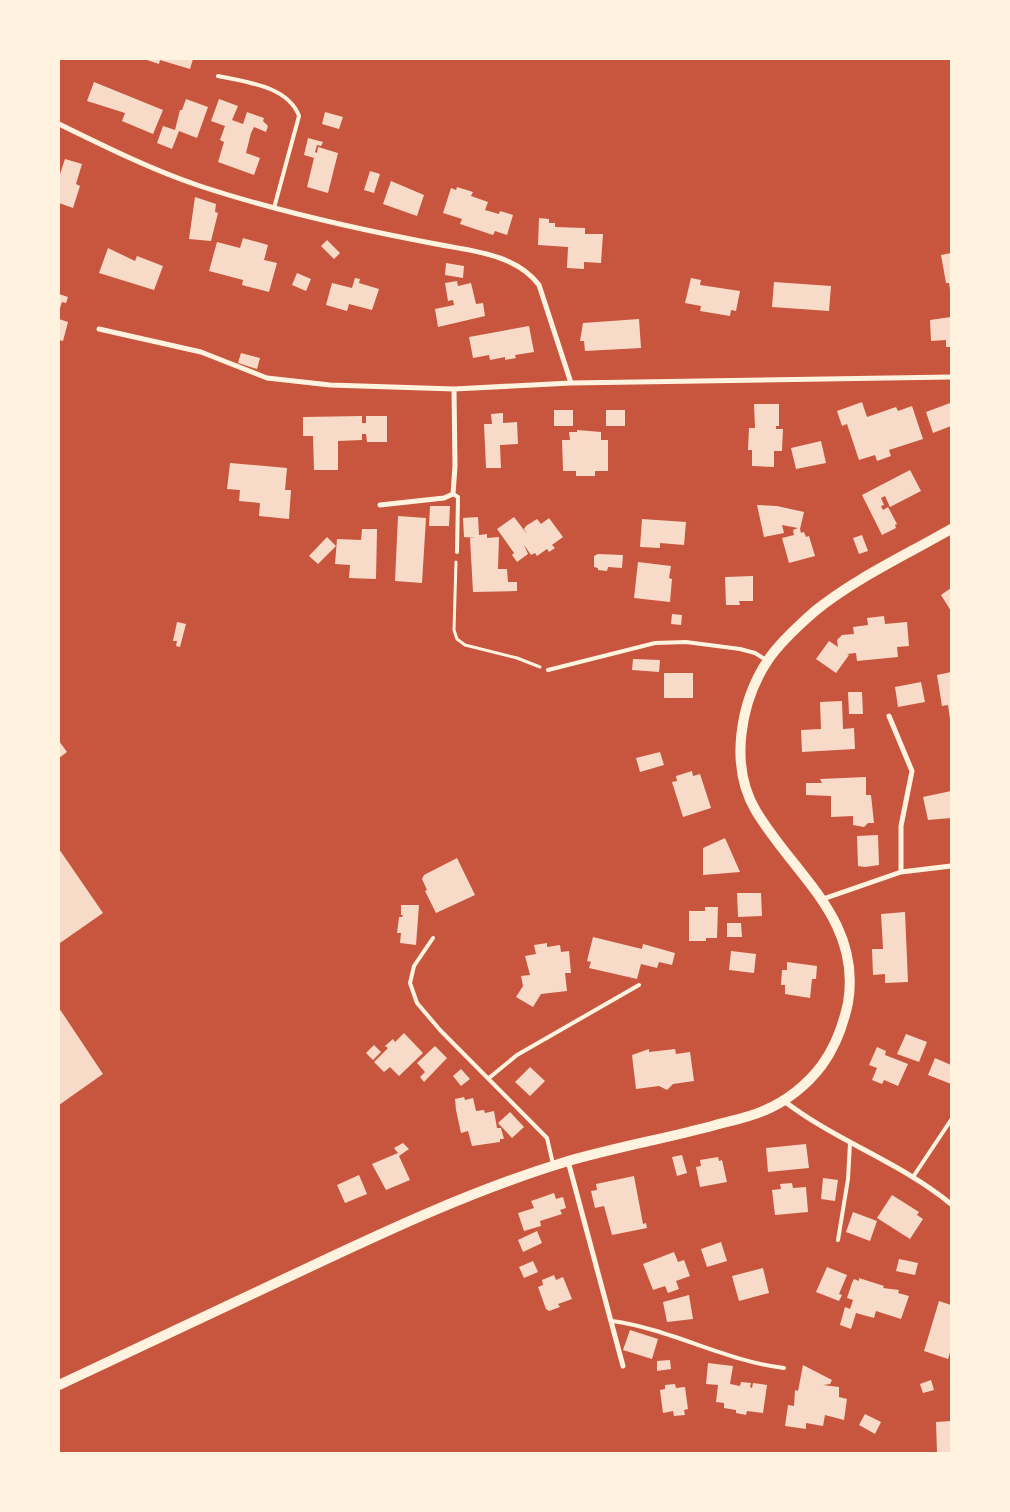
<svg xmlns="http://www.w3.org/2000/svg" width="1010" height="1512" font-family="'PT Sans',sans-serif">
<rect width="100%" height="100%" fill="#c8553d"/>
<path fill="#f7dbc8" d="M144 59H193L190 69 160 60 159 64Z
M94 82 163 110 153 134 122 121 125 113 87 101Z
M186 99 208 107 197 138 179 131 172 149 157 143 163 126 175 130 180 110H182Z
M219 99 238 106 232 120 243 124 247 112 264 118 263 121 268 126 266 132 254 127 251 133 246 153 260 158 254 175 218 162 224 142 220 140 225 126 211 121Z
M325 112 343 117 339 129 322 124Z
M308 138 323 142 321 146 317 145 315 152 317 153 318 147 338 153 328 193 307 187 314 158 304 155Z
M65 159 82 164 76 184 80 186 73 208 59 203V177Z
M370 171 380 174 374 193 364 190Z
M391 181 424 195 417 216 383 204Z
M457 187 473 192 471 196 488 202 485 210 499 214 500 211 513 215 507 235 495 231 493 235 460 224 462 219 443 213 451 188 456 190Z
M195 197 216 204 215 212 218 213 211 241 189 239Z
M539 218 549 219V223H555V227L585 228V234H603L601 263 584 262V269L567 268 568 247 538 245Z
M243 238 268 245 264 260 277 263 269 292 242 285 243 280 209 271 217 242 240 248Z
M327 240 340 253 334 259 321 246Z
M108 248 135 261 137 256 163 266 154 290 99 273Z
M951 253V290H950L949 283H946L941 255Z
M446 263 464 266 463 278 445 275Z
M297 273 311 279 306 291 292 285Z
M355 278 360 279 359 283 379 289 372 310 349 304 347 311 326 305 332 283 352 288Z
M691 278 701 280 700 285 740 291 736 311 731 310 730 316 700 311 701 306 685 303Z
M457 281 458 286 471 283 476 304 483 303 485 316 438 327 435 309 454 305 453 300 448 301 445 283Z
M774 282 831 286 829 311 772 307Z
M59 294 68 297 66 303 62 302 59 311Z
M951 317V347H946V340L931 341 930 320Z
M59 319 68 322 63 341 59 340Z
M639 319 641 348 585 351 584 341H580L583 323Z
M529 326 534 352 515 355 516 358 505 360V357L490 360 489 355 473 358 469 337Z
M241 353 260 358 257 369 238 363Z
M862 402 867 417 896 407 898 411 912 406 923 439 889 450 891 456 877 461 875 455 859 460 847 424 842 426 837 411Z
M950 403 951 426 933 433 926 412Z
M754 404H779V426H776V429H783L782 451H774V467L752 466V450H748L749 428H755Z
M554 410H573V426H554Z
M606 410H625V426H606Z
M503 413V423L517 422 518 444 500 445 501 468H486L484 424H492L491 414Z
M362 416V423H366V416H387V442H367L366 434H362V440L338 441V470H314L313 436H303V417Z
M577 430 601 432V440H608V471H595V476H576V471H563L562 440H570L569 432H577Z
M821 441 826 463 796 469 791 448Z
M230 463 287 468 285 490H291L289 519 259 516 260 503 239 501 240 490 227 489Z
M910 470 921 491 890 507 885 496 881 498 884 505 881 506 883 510 888 507 897 524 895 525 896 528 882 535 862 495Z
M757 505 777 506 804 512 800 529 801 533 804 532 806 537 809 536 815 556 789 563 782 538 794 535 793 530 798 528 782 525 784 533 764 537Z
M430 506H450L449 526H429Z
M398 516 426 518 422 583 395 581Z
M478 517 479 535 487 534V538L499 537 498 569H507L508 582H517V591L473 592 470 538H476L464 537 463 518Z
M514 517 527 534 524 529 526 526 537 519 541 524 549 518 563 537 552 545 555 548 549 552 547 549 537 556 535 553 531 555 524 545 528 554 517 562 512 555 514 553 497 529Z
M642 519 686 522 684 545 660 543V548L640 547Z
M362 529H377L376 579 349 578 350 565 335 564 337 539 361 540Z
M862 535 868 551 859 554 853 538Z
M327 537 336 546 318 564 309 556Z
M598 554 623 555 622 568 608 567 607 571 598 570V568L594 567V556Z
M638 562 671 566 669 578 672 579 670 602 634 598Z
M753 576V601H739L740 605H726L725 577Z
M951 588V611L941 595Z
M672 614 682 615 681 625 671 624Z
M884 616 885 624 907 622 909 646 897 647 898 657 857 661 856 653 847 654 849 655 836 673 816 659 829 641 838 647 837 640 842 635 854 634 853 627 868 625 867 618Z
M177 622 186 624 180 647 176 646 177 641H173Z
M633 659 660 660 659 672 632 670Z
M951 672V718L950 719 948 705 942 706 937 675Z
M664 673H693V698H664Z
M921 682 925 702 898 707 895 687Z
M848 692H862L863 714H849Z
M842 701 843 729 854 728 855 749 802 752 801 730 821 729 820 702Z
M59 741 67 752 59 758Z
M660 752 664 765 640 772 636 758Z
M692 771 693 776 700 774 711 808 683 817 672 782 677 781 676 776Z
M866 777V795H871L874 823H868L864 827 853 825V816L831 817V796L806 795V783H822L820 779Z
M951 791V818L928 820 923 797Z
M878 835 879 865 865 867 858 866 857 836Z
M725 838 740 872 703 875V848Z
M59 849 103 913 60 943 59 941Z
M457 858 475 895 436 913 425 891 427 890 422 879 424 875Z
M737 893H761L762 916 738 917Z
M401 905H419L416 945 400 943 401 933H397L399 917H402L403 915H401Z
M705 907H718L717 938H706V941H689V911H705Z
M905 912 908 982 885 983V974L873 975 872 949H883L881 914Z
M727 923H741L742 937H727Z
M593 937 642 949 643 944 675 953 672 965 659 962 657 968 641 964 637 979 589 968 591 962 587 961Z
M547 943V947L560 945 561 952 569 951 571 973H565L567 991 541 994 533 1007 516 997 523 986 521 976 530 975 525 956 536 954 534 945Z
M731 951 756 954 754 973 729 970Z
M787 962 817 966 816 979H812L810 998 785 994V985H781L782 970H787Z
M59 1008 103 1074 59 1105Z
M404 1033 423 1053 399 1076 390 1067 384 1072 374 1062 388 1048 385 1046 393 1039 395 1042Z
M906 1034 927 1042 919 1062 897 1054Z
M374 1045 381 1052 373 1060 366 1053Z
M435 1046 447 1058 424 1082 420 1077 425 1072 417 1063Z
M877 1047 886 1051 885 1055 908 1064 898 1086 884 1080 882 1084 872 1080 877 1068 869 1065Z
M649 1049V1052L675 1049 676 1054 690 1052 694 1081 673 1084 667 1090 659 1086 636 1089 632 1055Z
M935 1058 951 1065V1084L928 1075Z
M530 1067 545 1081 530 1096 515 1082Z
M461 1069 470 1079 461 1086 453 1076Z
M464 1097 465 1100 473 1098 476 1111 484 1110 485 1113 494 1111 497 1128H501L504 1139H500V1142L472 1146 468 1131 461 1133 456 1110 455 1099Z
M510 1112 524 1127 512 1138 498 1123Z
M403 1143 409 1149 399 1156 410 1180 386 1190 372 1164 398 1153 394 1148Z
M806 1144 809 1168 768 1172 766 1148Z
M682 1155 687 1173 677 1176 672 1157Z
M718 1157 719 1161 722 1160 727 1182 700 1187 696 1167 701 1166 700 1160Z
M359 1175 367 1194 345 1203 337 1185Z
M634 1176 643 1224 646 1223 647 1228 612 1235 604 1206 595 1208 591 1191 597 1190 596 1184Z
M823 1178 838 1180 835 1201 821 1199Z
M792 1183 793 1188 806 1187 808 1212 775 1215 772 1190 781 1189 780 1184Z
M554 1193 556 1199 563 1197 566 1208 560 1210 562 1214 540 1221 541 1226 524 1231 518 1213 534 1208 531 1201Z
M892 1195 919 1212 917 1215 923 1219 910 1239 877 1218Z
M853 1212 877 1221 870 1241 846 1232Z
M537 1231 542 1243 523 1252 518 1240Z
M721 1242 727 1261 707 1267 701 1249Z
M674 1252 678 1262 684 1260 690 1276 676 1281 679 1289 668 1293 665 1286 653 1290 643 1264Z
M899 1259 918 1263 915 1275 896 1271Z
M533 1261 538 1272 524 1278 519 1267Z
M827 1267 847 1275 839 1294 842 1295 839 1301 816 1292Z
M763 1268 769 1293 739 1301 732 1276Z
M554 1275 556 1280 563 1277 572 1299 558 1304 560 1307 549 1311 546 1309 538 1287 543 1285 542 1280Z
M859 1278 884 1286 883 1288 899 1290 898 1293 909 1296 901 1319 876 1311 874 1318 856 1313 851 1329 840 1325 845 1307 850 1309 853 1300 847 1298 852 1283 854 1279 859 1281Z
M689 1295 693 1319 667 1322 663 1302Z
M939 1301 951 1305V1349L948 1359 924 1351Z
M630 1330 658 1339 652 1359 623 1350Z
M670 1360 671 1369 657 1371V1361Z
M708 1363 733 1366 730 1384 740 1386 741 1382 751 1383 750 1387 752 1388 753 1383 767 1385 763 1413 747 1411 746 1415 736 1413V1410L724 1408V1403L716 1402 718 1385 706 1384Z
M803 1365 832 1380 830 1384 823 1385 839 1387V1397L847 1399 844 1420 825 1415 823 1426 806 1423V1429L785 1426 788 1405 794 1406 795 1390 798 1391Z
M931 1380 934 1390 923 1393 920 1384Z
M675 1384 676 1388 685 1387 688 1409 684 1410 685 1415 674 1416 673 1411 663 1413 660 1390 665 1389V1385Z
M865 1414 881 1422 875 1434 859 1425Z
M951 1421V1453H937L936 1422Z"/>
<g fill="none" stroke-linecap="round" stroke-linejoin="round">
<path stroke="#fff3e0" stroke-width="3" d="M456 562 454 630 457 639 465 645 517 658 540 667"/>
<path stroke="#fff3e0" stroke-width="4" d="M218 76C246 82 288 86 299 116L274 208
M453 494 458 497 457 552
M548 670 655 643 686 642 740 649 755 653 766 660
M433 938 414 966 410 983 417 1003 440 1030 547 1138 553 1164
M489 1078 517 1055 639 985
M913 1177 951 1120
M838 1240 848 1179 850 1143
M612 1321C671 1329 725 1361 784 1368"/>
<path stroke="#fff3e0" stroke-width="5" d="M59 124C104 146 150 169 197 185 275 211 356 229 436 244 472 251 516 254 539 285L571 383
M99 329 201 352 267 378 330 385 454 389 571 383 951 377
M380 505 444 498 453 494 455 466 454 389
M889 716 912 771 901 826V872
M823 899 901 872 951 866
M784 1101C836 1141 900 1162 951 1204
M568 1161 623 1366"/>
<path stroke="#fff3e0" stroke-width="10" d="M59 1385C139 1347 219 1309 299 1272 386 1231 473 1190 565 1162 613 1148 663 1139 712 1126 729 1121 747 1118 763 1111 786 1102 808 1084 822 1065 836 1046 843 1026 848 1003 862 919 794 875 756 811 729 766 740 702 768 660 780 642 799 625 815 611 856 578 906 555 951 529"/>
</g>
<rect width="1010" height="1512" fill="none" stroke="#fff3e0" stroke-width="120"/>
</svg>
